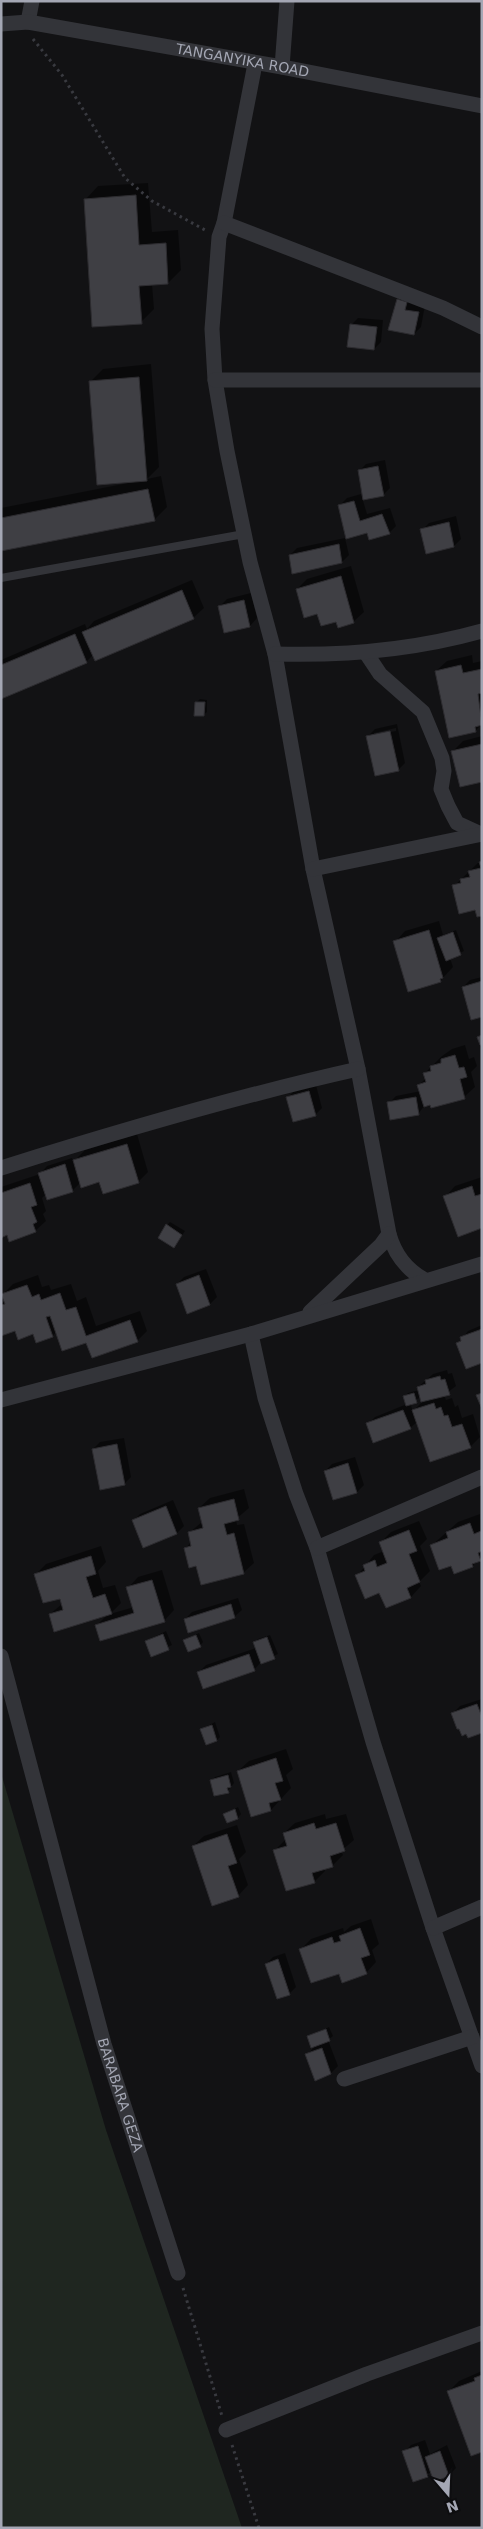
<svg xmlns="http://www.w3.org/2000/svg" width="483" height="2529" font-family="'DejaVu Sans',sans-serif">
<rect width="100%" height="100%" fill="#121214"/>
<path fill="#1f2620" d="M1 1773 106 2130 242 2528H1Z"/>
<path fill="#0007" fill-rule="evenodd" d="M148 183 152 232 178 230 181 270 168 283 152 284 154 309 141 322 85 200 98 186Z
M405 293 425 305 421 327 414 334 398 300Z
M358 318 383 320 381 342 374 349 351 325Z
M151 364 159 467 147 479 161 476 167 507 154 520 1 550V508L128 483 90 382 103 369Z
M385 460 390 488 383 495 359 471 366 464Z
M361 494 367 514 390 508 396 526 389 533 368 531 340 505 347 498Z
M456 516 461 539 454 546 427 552 422 530 429 523Z
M345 538 349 555 342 562 290 555 297 548Z
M351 566 364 612 353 622 337 620 318 613 297 589 307 579Z
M192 580 204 608 193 618 93 655 86 662 1 698V660L85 624 87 629 94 621Z
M251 593 257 618 250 626 220 606 227 599Z
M472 655 473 663 482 661V724L475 731 436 671 447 661Z
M200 699 207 700V712L203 715 196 703Z
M397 724 405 763 398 770 368 736 375 729ZM396 728V731L374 735V733Z
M482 736V780L453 751 463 741Z
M480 861H482V915L454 886Z
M439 921 443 935 456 930 464 951 450 958 453 967 440 981 395 942 405 931Z
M482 977V1015L463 987 470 980Z
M465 1045 469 1059 474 1057 477 1066 471 1072 475 1087 464 1097 425 1105 418 1114 389 1103 396 1096 421 1091 419 1085 426 1078 425 1073 442 1056 452 1049Z
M316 1085 322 1108 315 1115 288 1097 295 1090Z
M137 1134 148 1172 138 1182H81L72 1191 46 1194 42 1198 46 1211 43 1214 46 1221 35 1231 1 1236V1187L40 1174 47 1166 72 1158 73 1162 85 1150Z
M482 1177V1227L445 1197 455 1186Z
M170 1222 185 1231 174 1247 167 1225Z
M206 1269 217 1297 210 1304 188 1312 177 1284 184 1277Z
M38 1275 42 1287 49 1285 51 1290 71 1284 77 1301 86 1297 96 1326 140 1311 147 1331 137 1341H87L57 1332 52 1336 34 1333 1 1305 5 1301 3 1294 13 1284Z
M482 1325V1361L458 1344 468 1331Z
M447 1370 448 1374 452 1373 456 1386 444 1395 446 1400 452 1398 455 1407 458 1405 462 1418 473 1414 480 1437 470 1447 417 1422 410 1428 368 1424 375 1417 407 1404 405 1396 408 1393 419 1390 418 1387 433 1374ZM421 1397 422 1402 413 1411 410 1403Z
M124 1438 131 1477 124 1484 93 1449 100 1442Z
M355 1457 364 1485 357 1492 333 1499 325 1471 332 1464Z
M244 1489 249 1508 236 1519 237 1525 244 1524 254 1563 243 1573 197 1565 185 1549 191 1542 189 1533 203 1521 199 1508 210 1498Z
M173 1500 184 1526 177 1533 144 1547 133 1521 140 1514Z
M480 1514 482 1558 472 1566 452 1564 431 1546 458 1522Z
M419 1521 427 1539 420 1546 430 1571 419 1582 421 1586 411 1597 386 1607 380 1591 357 1576 374 1555 384 1551 380 1543 391 1532Z
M101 1546 106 1562 98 1571 103 1588 115 1585 121 1603 110 1614 134 1607 128 1588 138 1577 162 1570 174 1610 164 1621 97 1625 108 1614H50L62 1604 60 1597 36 1574 46 1564Z
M238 1598 242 1610 234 1617 185 1619 192 1612Z
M166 1631 172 1645 151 1655 146 1641Z
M199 1633 203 1642 200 1646 185 1640Z
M270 1635 278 1654 261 1662 254 1670 199 1672 206 1665 256 1648 254 1643 258 1639Z
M482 1699V1732L453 1713 460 1706Z
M215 1722 220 1737 217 1740 202 1729Z
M286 1749 293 1769 286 1775 291 1788 271 1810 238 1771 249 1761Z
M231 1772 234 1783 228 1791 212 1780 215 1777Z
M238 1807 241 1814 238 1818 225 1814Z
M325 1814 326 1819 346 1814 354 1840 341 1851 343 1855 332 1866 324 1868 325 1871 315 1881 287 1890 275 1850 286 1839 284 1833 295 1823Z
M237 1825 246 1852 239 1859 248 1885 238 1896 193 1846 204 1836Z
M371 1919 379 1944 372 1950 376 1962 366 1973 340 1972 301 1949 311 1939 343 1928 344 1932 351 1926Z
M285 1953 296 1987 289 1994 266 1964 273 1957Z
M329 2027 333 2036 328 2040 338 2066 331 2073 307 2055 317 2044 309 2037Z
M482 2371V2451L448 2392 459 2381Z
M425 2440 430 2454 447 2445 456 2468 449 2475 432 2472 414 2480 404 2452 411 2445Z"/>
<path fill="#3f3f44" stroke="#2d2c30" d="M136 195 139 245 166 243 168 284 139 286 142 324 92 327 84 199Z
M397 299 407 302 405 310 419 312 414 335 388 330Z
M350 324 377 327 374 350 347 347Z
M139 377 147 481 97 485 89 381Z
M378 466 384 496 363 500 358 470Z
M148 489 155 521 1 551V518Z
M354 501 360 521 382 514 390 534 369 540 367 533 346 539 338 505Z
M449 522 454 547 426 554 420 529Z
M339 544 342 563 292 574 289 555Z
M341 576 354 623 338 628 336 622 321 626 317 614 304 618 296 589Z
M182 590 194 619 95 661 82 632Z
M244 600 250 627 224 633 218 606Z
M75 634 87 663 1 699V665Z
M461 665 463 673 482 669V693L478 694 482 725 475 727 476 732 449 738 435 671Z
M195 702H205L204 716H194Z
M390 731 399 771 375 776 366 736Z
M482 744V782L460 787 451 751Z
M482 861V916L477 917 475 910 459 914 452 885 461 883 460 879 470 877 468 871 481 868 479 862Z
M429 930 443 978 440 979 441 982 408 992 393 941Z
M453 932 461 955 446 961 437 938Z
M482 981V1017L471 1020 462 987Z
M482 1035V1045H480L477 1037Z
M455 1055 459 1068 464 1067 467 1077 460 1079 465 1099 431 1108 430 1105 424 1107 417 1085 426 1082 423 1073 431 1071 430 1066 441 1063V1059Z
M309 1091 316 1116 293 1122 286 1097Z
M416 1097 419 1115 390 1120 387 1102Z
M127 1144 139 1183 103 1194 99 1182 81 1188 73 1160Z
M65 1164 73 1192 47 1200 38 1173Z
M30 1183 37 1205 31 1207 37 1222 33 1224 36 1232 9 1242 7 1235 1 1238V1193Z
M472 1186 475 1196 482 1194V1228L458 1237 443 1196Z
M166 1224 182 1235 174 1248 158 1238Z
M199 1275 210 1305 187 1314 176 1284Z
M27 1285 32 1297 39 1294 41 1300 60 1293 66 1310 76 1307 86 1336 130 1320 138 1342 92 1358 86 1343 62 1351 50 1316 46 1317 53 1337 36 1343 33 1334 18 1340 15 1331 1 1336V1305L5 1304 1 1294Z
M482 1329V1363L466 1369 456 1343 461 1341 460 1337Z
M440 1376 441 1380 445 1379 450 1395 421 1402 417 1387 426 1384 425 1380Z
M414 1393 417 1403 406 1406 403 1396Z
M482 1393V1409L476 1395Z
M434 1403 436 1409 441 1407 444 1416 448 1415 452 1427 462 1424 471 1448 430 1462 412 1410Z
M403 1410 411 1429 373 1443 366 1423Z
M117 1444 125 1485 100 1490 92 1449Z
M348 1463 357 1493 333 1500 324 1471Z
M234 1499 239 1520 224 1524 227 1535 234 1533 244 1574 201 1585 196 1566 189 1568 184 1548 191 1546 188 1532 203 1528 198 1508Z
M166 1506 177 1534 143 1548 132 1520Z
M470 1523 474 1534 481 1531 482 1533V1551L478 1553 481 1561 472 1564 473 1567 454 1574 451 1566 439 1570 430 1545 448 1538 446 1532Z
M409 1530 417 1551 409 1554 420 1582 407 1588 411 1598 386 1608 379 1593 365 1599 355 1575 365 1571 363 1565 375 1560 377 1567 387 1563 379 1542Z
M91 1556 96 1574 86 1577 93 1598 105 1594 112 1614 54 1632 49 1614 63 1610 60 1599 43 1603 34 1574Z
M152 1580 165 1622 100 1641 95 1625 134 1613 126 1587Z
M231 1604 235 1618 188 1633 184 1619Z
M163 1634 169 1650 151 1657 145 1641Z
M196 1635 201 1647 188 1652 183 1640Z
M267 1637 275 1659 261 1664 253 1642Z
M249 1654 255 1671 203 1689 197 1672Z
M477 1704 482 1717V1733L468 1738 466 1734 462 1736 459 1729H457L451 1713Z
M212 1725 217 1741 206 1745 200 1729Z
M276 1758 283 1781 275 1783 281 1800 269 1803 271 1811 251 1817 237 1771Z
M228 1775 231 1787 227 1788 229 1793 214 1796 210 1780Z
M235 1809 238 1819 227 1823 223 1814Z
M314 1823 316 1829 336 1823 345 1851 330 1856 333 1867 312 1873 315 1883 286 1891 273 1850 287 1846 283 1833Z
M227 1834 237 1863 228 1866 239 1897 212 1906 192 1846Z
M360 1928 370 1955 361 1958 367 1974 342 1983 339 1974 311 1983 299 1949 332 1937 334 1943 341 1941 339 1936Z
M278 1959 290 1995 277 1999 265 1964Z
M326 2029 330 2041 311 2048 307 2036Z
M322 2048 331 2074 315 2081 305 2054Z
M482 2375V2452L471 2456 447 2391 475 2381 474 2378Z
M418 2446 428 2477 413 2482 402 2451Z
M440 2451 449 2476 434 2482 425 2457Z"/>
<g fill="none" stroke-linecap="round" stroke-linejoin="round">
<path stroke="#393a40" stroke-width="3" stroke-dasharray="2.5 4" stroke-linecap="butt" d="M33 39 62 75 125 178 152 201 205 230
M183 2288 222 2416
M232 2445 259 2528"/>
<path stroke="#333439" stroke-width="8" d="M1 578 244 534"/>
<g stroke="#333439" stroke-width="15">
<path d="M28 22 32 1"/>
<path id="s1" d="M1 24 28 22 282 67 482 106"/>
<path d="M255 64 224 223 219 237 212 329 215 380 227 451 250 562 275 654 313 869 358 1069 389 1234C395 1255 406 1269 425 1280"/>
<path d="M282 67 287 1"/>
<path d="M224 223 443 308 482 327"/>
<path d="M215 380H482"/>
<path d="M366 653 380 674 423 712 442 758 444 771 441 789 448 806 457 823 481 834"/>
<path d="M275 654C344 656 414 650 482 631"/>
<path d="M313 869 482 834"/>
<path d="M1 1168C119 1131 237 1096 358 1069"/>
<path d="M310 1312 381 1245 389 1234"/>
<path d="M251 1334 265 1398 296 1494 317 1548 373 1742 433 1928 482 2066"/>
<path d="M1 1400 251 1334 482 1264"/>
<path d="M317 1548 482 1477"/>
<path id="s2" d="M1 1656 104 2044 178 2273"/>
<path d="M433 1928 482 1907"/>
<path d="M344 2079 472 2037"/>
<path d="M226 2430 367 2374 482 2333"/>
</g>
</g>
<g text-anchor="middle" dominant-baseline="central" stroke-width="4" stroke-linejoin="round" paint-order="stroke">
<g font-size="14" fill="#a4a7b4" stroke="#0d0d0f">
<text stroke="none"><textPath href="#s1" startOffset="245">TANGANYIKA ROAD</textPath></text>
<text stroke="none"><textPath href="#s2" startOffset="455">BARABARA GEZA</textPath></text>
</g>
</g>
<rect width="483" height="2529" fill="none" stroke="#a4a7b4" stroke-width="5"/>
<g transform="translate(448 2494) rotate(161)" stroke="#0d0d0f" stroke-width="4" paint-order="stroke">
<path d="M0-4L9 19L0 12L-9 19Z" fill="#a4a7b4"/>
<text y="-8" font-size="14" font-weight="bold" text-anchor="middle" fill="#a4a7b4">N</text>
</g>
</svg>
